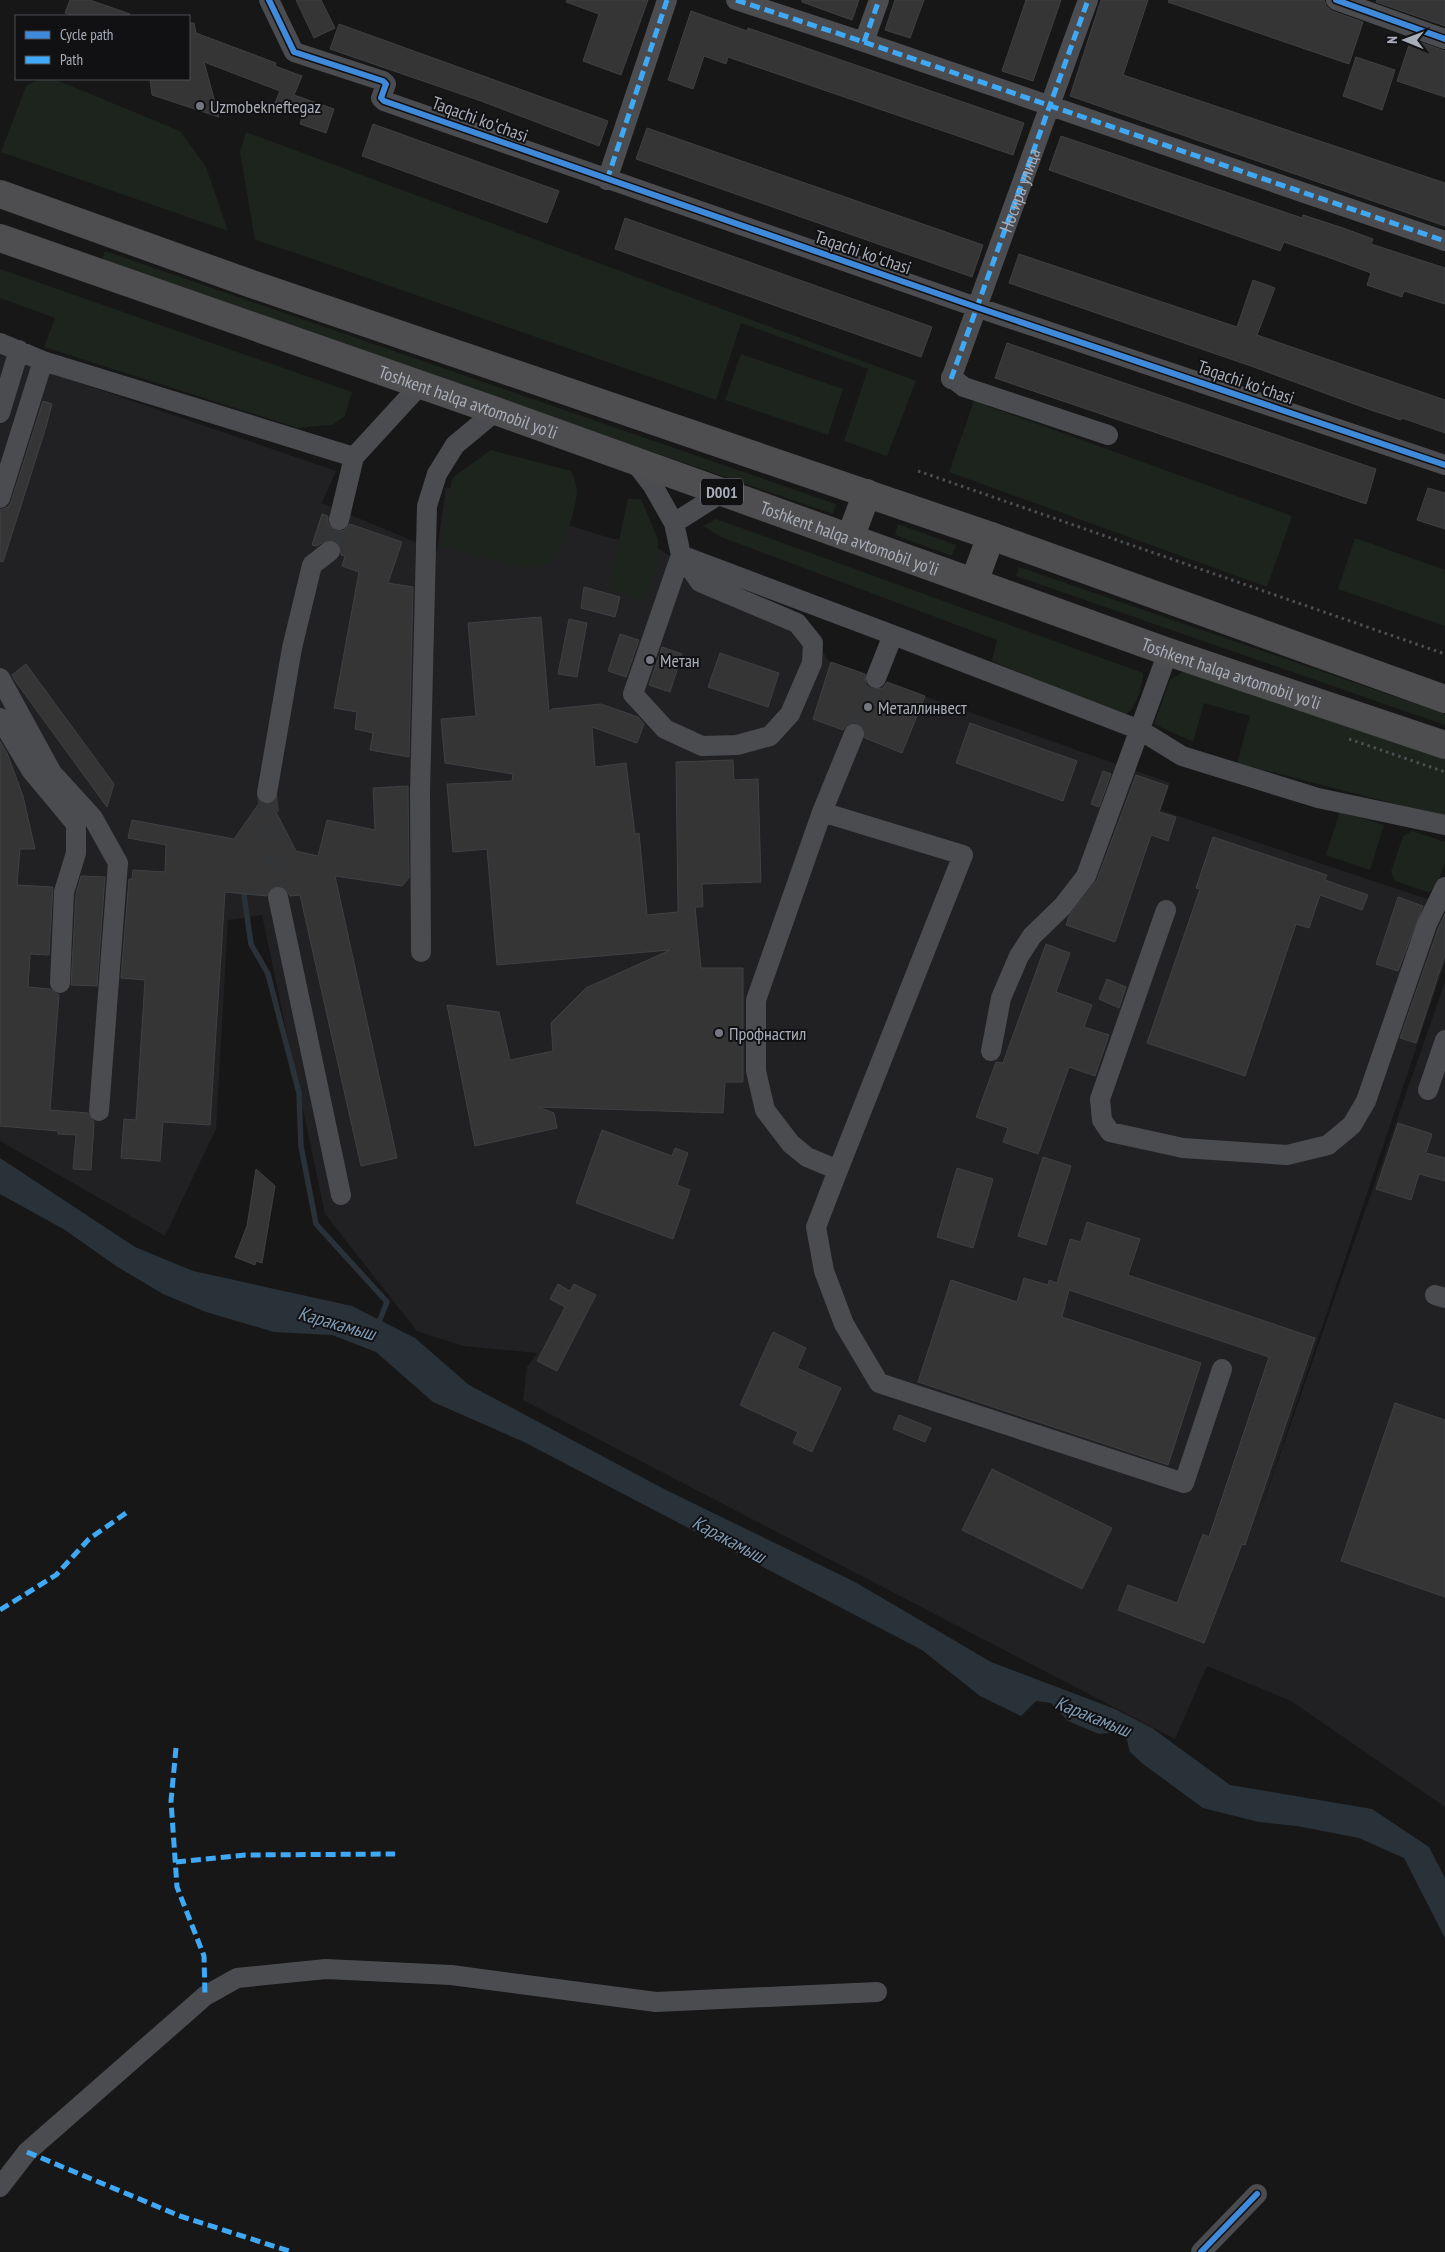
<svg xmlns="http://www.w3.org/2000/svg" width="1445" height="2252" font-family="'PT Sans Narrow',sans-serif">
<rect width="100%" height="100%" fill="#171717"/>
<path fill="#212123" d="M0 349 28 365 336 471 322 503 437 551 446 487 610 538 654 546 714 583 796 617 831 663 1170 783 1161 810 1445 905V962L1253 1532 1445 982V1807L1291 1701 1207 1666 1175 1739 523 1400 527 1367 537 1353 463 1346 417 1331 325 1214 262 915 228 920 216 1129 165 1236 0 1141Z"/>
<path fill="#1d241e" d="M40 79H54L180 131 206 167 228 231 1 152 26 86Z
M246 132 916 381 887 456 844 441 868 369 741 323 716 400 293 252 255 240 240 152Z
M105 251 836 504 833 514 101 262Z
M0 269 352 392 345 416 332 425 298 428 44 347 55 318 0 298Z
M741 354 843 389 828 435 725 400Z
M974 401 1292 516 1267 587 949 472Z
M491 450 571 471C573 476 576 483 577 489 577 507 563 554 547 563 540 567 532 568 524 568L441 546 452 478Z
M628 499H641L658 539 657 566 644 600 608 590Z
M716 519 1143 673C1143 682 1137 708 1127 713 1124 715 1120 714 1116 714L992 661 997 640 721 537 703 526Z
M898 524 956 545 952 556 895 535Z
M1355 538 1445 570V626L1338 589Z
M1019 567 1445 714V725L1016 576Z
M1186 670 1445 758V817L1237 763 1250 716 1204 703 1193 742 1154 724 1170 680Z
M1340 811 1384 825 1370 870 1326 855Z
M1412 831 1445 842V863L1436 888 1428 892 1395 881 1391 872 1403 836Z"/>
<path fill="#2a3239" d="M0 1158 135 1247 193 1271 352 1306 415 1338 469 1385 664 1489 855 1582 991 1662 1115 1709 1152 1728 1230 1785 1372 1809 1429 1847 1445 1878V1938L1404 1858 1359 1838 1297 1826 1259 1822 1203 1808 1143 1764 1130 1752 1127 1740 1117 1732 1099 1734 1068 1721 1051 1703 1036 1701 1021 1716 980 1696 922 1650 524 1442 433 1402 376 1352 332 1335 274 1332 206 1312 163 1294 116 1266 65 1230 0 1194Z"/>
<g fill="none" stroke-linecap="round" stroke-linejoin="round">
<path stroke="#2a3239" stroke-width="5.5" d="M244 895 251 944 268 974 299 1093 301 1146 316 1224 387 1302 377 1327"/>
</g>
<path fill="#353536" stroke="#3f4043" d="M70 0H90L130 14 129 16H74L65 13Z
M296 0H321L335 28 314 38Z
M567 0H648L621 75 583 61 599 14 566 2Z
M802 0H859L852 20 802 2Z
M895 0H924L910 38 885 30Z
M1026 0H1061L1033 81 1002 71Z
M1101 0H1148L1123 75 1445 183V226L1070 96Z
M1169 0H1324L1327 7 1332 11 1363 22 1349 64 1168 2Z
M1377 0H1445V26L1376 2Z
M691 11 747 31 748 28 1024 123 1013 155 728 57 726 64 704 56 693 89 668 80Z
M189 23H194L196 33 276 63 275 66 302 76 294 95 334 109 326 133 300 124 303 114 275 103 280 91 204 62 219 117 152 95 150 79H189Z
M339 24 608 121 599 146 481 101 330 49Z
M1411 39 1445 51V97L1397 81Z
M1356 57 1395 70 1382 110 1343 96Z
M373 124 559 191 547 223 362 156Z
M647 128 983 245 972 277 636 159Z
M1061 136 1302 218 1303 215 1343 228 1373 239 1371 244 1445 268V304L1404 291 1402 297 1367 285 1371 273 1333 259 1284 242 1280 251 1049 170Z
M625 218 932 327 921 357 615 249Z
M1019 254 1237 327 1253 280 1275 288 1257 335 1445 400V433L1402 418 1401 420 1368 409 1251 366 1009 283Z
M1007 343 1376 469 1366 504 995 378Z
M43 401 52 404 46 427 3 562 0 561V510L8 507 11 502Z
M1428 488 1445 493V529L1417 520Z
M322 514 328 516V524L336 531H343L350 524 402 542 388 583 413 587 409 757 370 750 373 733 355 729 357 712 334 708 359 572 342 566 345 556 341 555 340 544 335 540 328 539 317 546 312 545Z
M584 587 620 597 615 617 581 608Z
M541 617 549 712 552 709 601 704 638 717 644 724 637 743 592 727 595 767 626 763 635 834 639 833 647 915 678 912 676 762 733 760 734 780 758 779 761 882 702 884 703 907H695L701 968H743V1082H725L723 1113 538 1107 554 1113 557 1128 475 1146 447 1005 499 1012 510 1060 553 1051 551 1023 586 988 670 950 497 965 487 849 453 852 447 784 512 781 513 774 445 763 441 719 476 716 468 623Z
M569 619 587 623 577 677 558 674Z
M620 634 639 640 626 677 608 671Z
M662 647 682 654 670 692 649 685Z
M720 653 779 673 768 707 708 687Z
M831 662 865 674 866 685 872 689 883 688 887 682 925 696 902 753 865 738 864 727 858 723 847 724 843 730 813 719Z
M26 664 114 784 107 807 16 682 12 675Z
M970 723 1077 761 1063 801 956 763Z
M0 741 7 753 23 796 35 849H20L17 885 53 887 49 955 30 954 28 987 50 989 59 995 50 1110 88 1113 94 1122 91 1170 73 1169 76 1135 58 1134V1131L0 1126Z
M1103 771 1111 774 1099 807 1091 804Z
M1136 775 1168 786 1159 812 1176 817 1168 841 1151 835 1115 942 1066 925 1069 916 1097 880Z
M408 786 409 878 402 886 335 876 397 1158 361 1166 300 895 290 896 286 889 276 885 270 889 267 896 225 892 210 1125 163 1122 160 1161 121 1158 124 1119 136 1120 145 980 121 978 129 879H132L133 870 165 872 166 845 128 838 132 820 234 839 260 802 265 805 272 804 296 851 318 856 327 820 375 830 373 788Z
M1213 837 1327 875 1325 880 1368 895 1362 910 1320 895 1309 928 1296 924 1245 1076 1147 1043 1200 889 1196 888Z
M81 876 105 877 97 986 71 985 76 894Z
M1398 897 1423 906 1398 971 1376 964Z
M1445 914V955L1416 1043 1400 1038 1438 929Z
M1046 944 1070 953 1056 992 1092 1005 1084 1027 1109 1035 1095 1076 1069 1067 1038 1154 1003 1142 1008 1128 976 1117 996 1062 1003 1063Z
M1107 979 1126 987 1119 1008 1099 999Z
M1398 1123 1432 1134 1426 1153 1445 1158V1181L1419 1174 1411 1200 1376 1189Z
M602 1130 672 1156 675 1148 688 1153 677 1185 690 1190 673 1239 576 1203Z
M1043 1157 1071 1166 1046 1245 1018 1236Z
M957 1168 993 1179 973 1248 937 1237Z
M256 1169 275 1186 262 1263 256 1261 255 1265 235 1257 247 1226Z
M1087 1222 1140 1239 1128 1275 1315 1338 1245 1545 1242 1544 1204 1643 1118 1610 1128 1585 1177 1603 1203 1534 1209 1537 1269 1357 1069 1290 1062 1317 1201 1363 1168 1465 918 1382 951 1280 1017 1302 1024 1278 1048 1285 1049 1280 1057 1283 1070 1239 1081 1242Z
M558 1284 570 1291 574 1284 596 1295 557 1371 537 1361 565 1307 550 1299Z
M773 1332 806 1348 797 1368 841 1388 812 1452 793 1443 798 1432 740 1405Z
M1395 1403 1445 1420V1597L1341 1561Z
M899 1415 931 1428 925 1442 893 1429Z
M992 1469 1112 1528 1082 1589 962 1530Z"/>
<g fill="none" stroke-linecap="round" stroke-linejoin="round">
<path stroke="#343537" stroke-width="20" stroke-dasharray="20 10" stroke-linecap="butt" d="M330 551 339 520
M854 734 876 678
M267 793 278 897"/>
<path stroke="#4d4e52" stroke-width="3" stroke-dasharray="2.5 4" stroke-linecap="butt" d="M918 471 1445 654
M1349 739 1445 772"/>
<path stroke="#4b4c50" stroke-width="20" d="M269 0 294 52 383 81 386 84 381 98 384 101 976 307 1445 465
M736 0 864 42 1445 241
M1336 0 1445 39
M864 42 879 0
M607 180 667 0
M0 343 43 361 0 498
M43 361 354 457
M951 377 964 387 1108 435
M951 379 1088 0
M0 413 19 350
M633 460 653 486 674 523 681 555 893 635 876 678
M339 520 354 457 421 384
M674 523 723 492
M681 555 700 582 797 623 813 643 812 663 790 714 770 736 737 745 702 746 665 729 633 694Z
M893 635 1140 730 1182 756 1318 798 1445 825
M0 678 52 773 93 818 118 863 99 1111
M0 718 31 770 76 824V853L64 892 60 983
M267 793 292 648 312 565 330 551
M822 812 963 855 838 1170 807 1157 791 1144 765 1110 756 1071V1000L822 812 854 734
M278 897 341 1195
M1166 910 1100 1099 1102 1120 1110 1132 1183 1148 1287 1155 1328 1145 1352 1125 1366 1101 1427 924 1445 887
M421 952 420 792 427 506 437 474 455 445 496 411
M991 1051 1001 998 1019 956 1032 936 1063 906 1086 876 1168 652
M1428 1090 1445 1040
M838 1170 816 1227 824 1271 844 1324 879 1383 1184 1483 1222 1369
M1435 1295 1445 1298
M0 2187 27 2152 205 1996 237 1978 326 1969 451 1975 656 2002 877 1992
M1201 2252 1257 2194"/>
<g stroke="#4e4e51" stroke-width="28">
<path d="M0 194 249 283 991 536 1445 699"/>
<path id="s1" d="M0 238 496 411 1168 652 1445 745"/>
<path d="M850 538 867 493"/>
<path d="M974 582 991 536"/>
</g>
<g stroke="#3fa9f5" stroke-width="5" stroke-dasharray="10 5" stroke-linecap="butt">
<path d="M736 0 864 42 1445 241"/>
<path d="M864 42 879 0"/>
<path d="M607 180 667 0"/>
<path id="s2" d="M951 379 1088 0"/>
<path d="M0 1610 56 1575 89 1539 126 1513"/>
<path d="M176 1748 171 1801 177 1887 204 1956 205 1996"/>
<path d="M176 1862 245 1855 395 1854"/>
<path d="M27 2152 180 2216 292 2252"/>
</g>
<defs>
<path id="cycleway" d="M269 0 294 52 383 81 386 84 381 98 384 101 976 307 1445 465
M1336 0 1445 39
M1201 2252 1257 2194"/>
</defs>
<use href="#cycleway" stroke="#111113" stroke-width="9"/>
<use href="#cycleway" stroke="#408adc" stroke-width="6"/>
</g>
<g fill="#757880" stroke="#111113" stroke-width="2">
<circle cx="200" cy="106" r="5"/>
<circle cx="650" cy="660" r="5"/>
<circle cx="868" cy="707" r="5"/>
<circle cx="719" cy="1033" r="5"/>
</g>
<g text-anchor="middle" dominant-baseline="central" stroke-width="4" stroke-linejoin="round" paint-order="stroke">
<rect fill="#111113" stroke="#7b7e86" stroke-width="1" x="701" y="478.5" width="42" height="27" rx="4"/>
<g font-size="16" font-weight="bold" fill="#a8adb8">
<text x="722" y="492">D001</text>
</g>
<g font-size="18" fill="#a8adb8" stroke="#111113" text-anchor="start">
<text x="210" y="106">Uzmobekneftegaz</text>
<text x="660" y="660">Метан</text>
<text x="878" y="707">Металлинвест</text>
<text x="729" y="1033">Профнастил</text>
</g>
<g font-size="18" fill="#a8adb8" stroke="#111113">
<text transform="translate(480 119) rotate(20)">Taqachi koʻchasi</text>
<text stroke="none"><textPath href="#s2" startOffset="201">Носира улица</textPath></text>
<text transform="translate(863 252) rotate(19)">Taqachi koʻchasi</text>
<text transform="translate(1246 382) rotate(19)">Taqachi koʻchasi</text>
<text stroke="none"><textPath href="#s1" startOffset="496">Toshkent halqa avtomobil yo'li</textPath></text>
<text stroke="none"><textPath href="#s1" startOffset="901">Toshkent halqa avtomobil yo'li</textPath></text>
<text stroke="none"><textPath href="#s1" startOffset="1306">Toshkent halqa avtomobil yo'li</textPath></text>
</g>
<g font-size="19" font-style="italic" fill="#7f9bb3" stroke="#111113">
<text transform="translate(337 1323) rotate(16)">Каракамыш</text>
<text transform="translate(729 1539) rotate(28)">Каракамыш</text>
<text transform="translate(1093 1716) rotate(22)">Каракамыш</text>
</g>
</g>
<rect x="15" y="15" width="175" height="65" fill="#111113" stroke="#4d4f55"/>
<rect x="25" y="31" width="25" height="8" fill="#408adc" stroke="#4d4f55"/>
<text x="60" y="40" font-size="15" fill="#a8adb8">Cycle path</text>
<rect x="25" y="56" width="25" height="8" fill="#3fa9f5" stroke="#4d4f55"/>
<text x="60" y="65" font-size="15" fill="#a8adb8">Path</text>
<g transform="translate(1405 40) rotate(271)" stroke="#111113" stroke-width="4" paint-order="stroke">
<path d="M0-4L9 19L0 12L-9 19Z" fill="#a8adb8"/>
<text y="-8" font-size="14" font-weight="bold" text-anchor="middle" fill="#a8adb8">N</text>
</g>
</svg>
